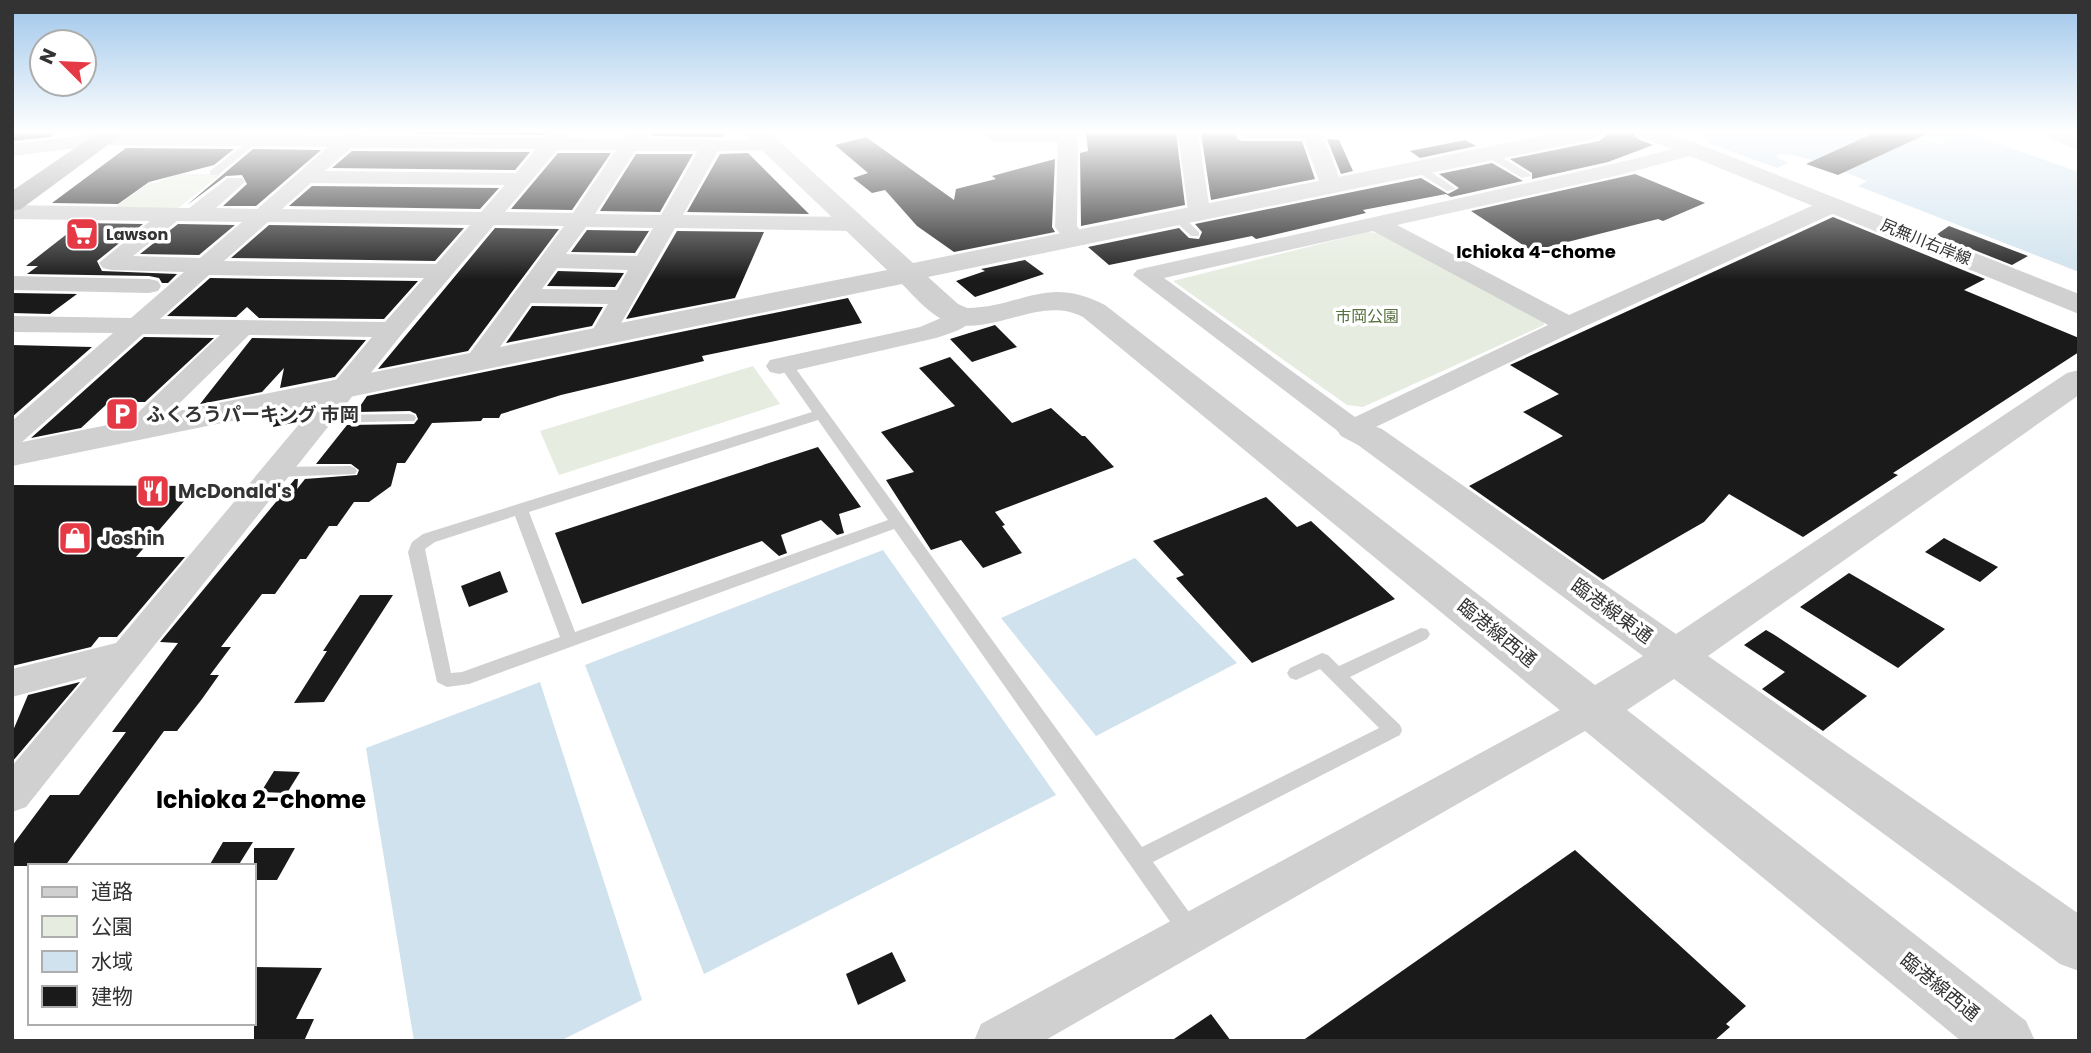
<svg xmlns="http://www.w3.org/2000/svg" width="2091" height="1053" font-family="Poppins,'Noto Sans JP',sans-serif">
<rect width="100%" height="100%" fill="#fff"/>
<path fill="#e6ecdf" d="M179 174H221L177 209 114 208 149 183H156Z
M1367 232 1385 234 1543 319 1544 325 1363 407 1347 405 1173 281Z
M753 366 780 404 559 475 540 431Z"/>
<path fill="#cfe2ee" d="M1699 133H1902L1939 144 1944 143V140L1925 133H1968L2079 172V272L1858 186 1867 181C1844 172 1802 153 1778 154L1776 157 1788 163 1777 168 1710 144Z
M883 550 1056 795 704 974 585 665Z
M1135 558 1237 663 1096 736 1001 618Z
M540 682 642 1000 560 1041H414L366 748Z"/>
<path fill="#1a1a1a" d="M12 133H56L50 137 12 141Z
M366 133H548L545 135Z
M653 133H724L722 137 651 136Z
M1086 133H1176L1185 205 1081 226 1080 153 1088 151Z
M1201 133H1236L1237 139 1242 141H1302L1315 179 1211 200Z
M1609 133H1633L1638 139 1653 145 1608 162 1451 197 1446 194 1363 210 1366 213 1256 239 1252 236 1109 265 1088 247 1179 228 1189 238 1199 239 1202 232 1195 224 1421 178 1448 194 1459 188 1439 174 1492 163 1523 181 1532 179V173L1510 159 1599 141Z
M1874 133H1929L1838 175 1806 164Z
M866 137 954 200 956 189 996 179 992 176 1055 159 1052 227 1055 232 954 252 917 226 885 190 872 193 853 178 868 173 835 145Z
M1327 139 1339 140 1353 171 1341 174Z
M1465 140 1476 146 1420 158 1410 151Z
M126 148 234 149 214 165 149 182 118 204 52 203Z
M253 149 321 150 256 206H223L247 184 242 175 226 176 187 205Z
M352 151 530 152 515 170 332 168Z
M558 153H611L572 210 511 209Z
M748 153 809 214 687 212 720 154Z
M636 154H693L660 212 600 211Z
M1635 174 1705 203 1663 221 1658 219 1532 251 1471 211Z
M312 186 499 188 480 209 289 206Z
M1833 217 1985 279 1964 290 2079 338V352L1893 473 1898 475 1803 537 1729 494 1704 522 1603 580 1469 486 1563 436 1523 412 1559 394 1510 365Z
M81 223 143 224 97 261 102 271 177 274 168 283H162L159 278 149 276 27 274 38 266H26Z
M178 224 235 225 199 255 140 254Z
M269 225 464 228 435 261 231 258Z
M1949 226 1970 234 2028 256 2012 265 1936 235Z
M495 228 559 229 468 351 378 369Z
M587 230 649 231 635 253 571 252Z
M677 231 764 232 735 298 626 319Z
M1025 260 1044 274 975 297 956 281 985 271 981 269Z
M558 271 624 273 615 287 547 286Z
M210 278 418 281 384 319 259 318 247 307 236 317 167 316Z
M12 293 77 294 50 314 12 313Z
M848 298 862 323 702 356 704 361 561 395 501 414 499 418H483L481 421 432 423 405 463H397L391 486 369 502H354L337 526H329L306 559H300L275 594H262L221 647H231L210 675H219L202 699 177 731H164L65 866H12V846L50 795H79L126 732H112L178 643 160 642 295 479H298L297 489 305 479 357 475 359 470 351 464H316L347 425 414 424 418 419 416 414 410 411 356 412 367 396Z
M532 306 603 307 592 326 506 343Z
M995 325 1017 347 972 362 950 339Z
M144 337 214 338 145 402H109L81 428 31 438Z
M252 338 366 340 335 377 280 388 284 368 262 392 200 404Z
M12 345 92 347 12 417Z
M950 357 1012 423 1051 408 1082 436H1085L1114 467 995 512 1005 525 1002 526 1022 553 983 568 961 540 931 550 886 480 914 472 881 432 955 406 919 368Z
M305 409 297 422 273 427 275 415Z
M818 447 861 507 839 514 844 533 837 535 821 520 781 535 787 553 779 556 762 541 582 604 555 533Z
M12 485 197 486 136 557H185L117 637H99L91 647 12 666Z
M1266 497 1297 527 1311 521 1395 599 1252 663 1176 578 1184 575 1153 541Z
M1944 538 1998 567 1980 582 1925 552Z
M500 571 508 592 469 607 461 586Z
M1849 573 1945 629 1898 668 1800 607Z
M360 595H393L324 702 294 703 327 651H323Z
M1766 630 1773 634 1867 696 1823 731 1762 689 1785 672 1744 645Z
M80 682 12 762V733L28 695Z
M274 771 300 772 287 793 261 792Z
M223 842H253L238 866H209Z
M254 848H295L277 880H254Z
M1575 850 1746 1006 1726 1024 1730 1027 1714 1041H1302Z
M892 952 906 981 858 1005 846 974Z
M254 967 322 968 296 1019H314L304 1041H254Z
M1211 1014 1231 1041H1171Z"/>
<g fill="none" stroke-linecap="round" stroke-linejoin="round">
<path fill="#d0d0d0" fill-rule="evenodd" d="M1239 133H1313L1318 136 1313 139 1242 138 1239 137Z
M252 138 260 140 218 175H210V171Z
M1490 151 1530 174 1531 176 1522 178 1486 156 1485 154Z
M1416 167H1424L1456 189 1447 191 1416 171Z
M1172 214H1180L1199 232V236H1191L1172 218Z
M786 361 791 362 1142 847 1379 728 1320 669 1296 680 1290 678 1287 673 1290 668 1322 653 1328 655 1339 666 1421 628 1427 629 1430 634 1427 639 1350 677 1400 725 1402 730 1400 735 1153 862 1199 926 1202 933 1199 940 1191 943 1183 940 894 529 469 684 447 687 437 682 408 552 412 542 423 534 812 412 779 365ZM818 420 888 520 575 632 529 512ZM515 516 560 637 462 672 451 673 425 549 435 542Z
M409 414 414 415 416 418 414 421 320 423 313 419 320 415Z
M350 466 355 468 357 471 355 474 277 477 270 472 277 467Z"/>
<path fill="#d0d0d0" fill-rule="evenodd" d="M102 133 341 136 345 133H364L363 136 546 138 551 133H571L567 138 624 139 631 133H650L647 139 770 140 777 142 780 146 777 150 718 151 683 215 854 217 862 219 865 224 862 229 854 231 675 228 611 341 602 344 593 341 589 336 608 304 531 303 486 367 477 369 468 367 464 361 564 226 494 225 401 335 26 807 12 812V766L87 677 12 697V669L116 643 372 337 249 335 147 435 137 438 127 435 123 429 127 423 220 335 143 334 22 442 12 445V421L113 333 12 332V316L131 318 184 272 111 270 103 268 99 263 150 221 12 219V205L189 208 228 178H242L245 182 216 208 257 209 328 147 102 145 12 156V144ZM351 148 536 149 516 173 325 171ZM557 150H616L573 213 505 212ZM635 151H698L661 215 595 214ZM311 183 505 185 481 212 282 209ZM177 221 242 222 200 258 133 256ZM268 222 470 225 436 264 224 261ZM586 227 653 228 637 256 566 254ZM557 268 628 270 617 290 542 289ZM209 275 424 278 385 322 160 319Z
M987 133H1078L1077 226 1087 240 1084 245H1068L1055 227 1058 142 995 141 988 139Z
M1178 133H1198L1210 211 1207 216H1191L1188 211Z
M1302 133H1322L1343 187 1339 191H1325L1321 187Z
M1636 133H1664L1701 145 1704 149 1701 153 1620 175 1397 225 1569 315 1825 200H1841L1844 205 1841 210 1577 330 1353 438 1343 435 1133 275 1137 270 1145 268 1617 163 1673 149 1639 137ZM1373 231 1548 325 1355 417 1164 278Z
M12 276 149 279 158 281 161 286 158 291 149 293 12 290Z
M962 309 971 312 975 317C966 330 950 333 936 338L779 374 770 372 766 366 770 360 920 327Z
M1593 694 1606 699 1612 709 1606 719 1044 1041H974L981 1024 1580 699Z"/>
<path fill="#d0d0d0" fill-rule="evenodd" d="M744 133H770L913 263 1556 133H1602L1598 138 1590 140 928 277 958 304 967 308C1021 308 1046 274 1105 305L1595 685 1643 656 1358 445 1341 436 1336 429 1341 422 1353 418 1382 429 1676 634 2067 373 2079 370V395L1708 656 2079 914V971L2060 964 1674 679 1627 710 2026 1021 2035 1041H1961L1083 317C1036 292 984 346 938 317 925 309 913 295 902 284L12 466V444L887 270Z
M2046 133H2079V151L2050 138Z
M1694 142 2079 294V314L1685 154 1682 149 1685 144Z"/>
<path fill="#a2a2a2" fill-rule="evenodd" d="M97 133H124L21 209 12 211V191Z"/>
</g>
<linearGradient id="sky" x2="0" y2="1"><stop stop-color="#9ec6ea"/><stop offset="0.47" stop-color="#fff"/><stop offset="1" stop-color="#fff" stop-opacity="0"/></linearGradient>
<rect width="2091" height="280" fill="url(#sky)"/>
<defs>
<symbol id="supermarket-square" viewBox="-11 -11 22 22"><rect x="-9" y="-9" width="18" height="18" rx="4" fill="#e63946" stroke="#fff"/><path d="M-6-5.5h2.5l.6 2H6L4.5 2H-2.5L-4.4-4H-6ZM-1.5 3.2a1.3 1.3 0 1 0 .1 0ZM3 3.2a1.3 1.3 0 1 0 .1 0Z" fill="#fff"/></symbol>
<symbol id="parking-square" viewBox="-11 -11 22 22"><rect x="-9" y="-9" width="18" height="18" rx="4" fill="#e63946" stroke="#fff"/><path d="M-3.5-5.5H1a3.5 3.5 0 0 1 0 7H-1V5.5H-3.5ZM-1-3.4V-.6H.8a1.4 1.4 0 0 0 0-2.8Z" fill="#fff"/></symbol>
<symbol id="restaurant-square" viewBox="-11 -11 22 22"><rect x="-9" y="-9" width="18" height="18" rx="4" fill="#e63946" stroke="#fff"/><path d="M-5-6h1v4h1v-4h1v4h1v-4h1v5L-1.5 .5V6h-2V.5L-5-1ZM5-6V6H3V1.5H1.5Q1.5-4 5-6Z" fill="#fff"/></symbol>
<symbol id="shop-square" viewBox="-11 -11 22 22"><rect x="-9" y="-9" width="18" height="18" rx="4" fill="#e63946" stroke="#fff"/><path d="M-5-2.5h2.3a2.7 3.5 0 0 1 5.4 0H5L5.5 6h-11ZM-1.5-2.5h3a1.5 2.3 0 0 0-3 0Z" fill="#fff"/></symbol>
</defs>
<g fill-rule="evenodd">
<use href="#supermarket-square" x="63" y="215" width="38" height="38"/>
<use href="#parking-square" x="103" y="395" width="38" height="38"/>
<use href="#restaurant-square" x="134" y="472" width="38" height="38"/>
<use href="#shop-square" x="56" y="519" width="38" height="38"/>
</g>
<g text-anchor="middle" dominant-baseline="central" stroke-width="7" stroke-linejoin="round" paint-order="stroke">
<g font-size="16" font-weight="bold" fill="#333" stroke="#fff" text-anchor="start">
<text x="106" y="234">Lawson</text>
</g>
<g font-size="16" fill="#333" stroke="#fff">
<text transform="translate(1926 242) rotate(22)">尻無川右岸線</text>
</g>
<g font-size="16" fill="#56703f" stroke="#fff">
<text x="1367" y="316">市岡公園</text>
</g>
<g font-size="18" font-weight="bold" fill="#000" stroke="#fff">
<text x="1536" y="251">Ichioka 4-chome</text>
</g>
<g font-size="19" font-weight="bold" fill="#333" stroke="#fff" text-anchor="start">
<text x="146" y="414">ふくろうパーキング 市岡</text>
<text x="178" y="491">McDonald's</text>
<text x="100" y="538">Joshin</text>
</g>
<g font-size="19" fill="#333" stroke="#fff">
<text transform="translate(1612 611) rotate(36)">臨港線東通</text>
<text transform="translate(1497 633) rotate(39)">臨港線西通</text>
<text transform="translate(1940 987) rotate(39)">臨港線西通</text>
</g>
<g font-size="24" font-weight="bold" fill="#000" stroke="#fff">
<text x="261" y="799">Ichioka 2-chome</text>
</g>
</g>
<rect width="2091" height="1053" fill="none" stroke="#333333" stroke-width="28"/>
<rect x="28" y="864" width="228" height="161" fill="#ffffff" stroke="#adadad" stroke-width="2"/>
<rect x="42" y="887" width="35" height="10" fill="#d0d0d0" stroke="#adadad" stroke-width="2"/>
<text x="91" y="899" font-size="21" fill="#333333">道路</text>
<rect x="42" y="916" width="35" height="21" fill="#e6ecdf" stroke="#adadad" stroke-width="2"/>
<text x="91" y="934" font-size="21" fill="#333333">公園</text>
<rect x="42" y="951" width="35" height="21" fill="#cfe2ee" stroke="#adadad" stroke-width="2"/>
<text x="91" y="969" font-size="21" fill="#333333">水域</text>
<rect x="42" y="986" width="35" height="21" fill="#1a1a1a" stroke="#adadad" stroke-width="2"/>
<text x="91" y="1004" font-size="21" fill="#333333">建物</text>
<g transform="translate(63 63) rotate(294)"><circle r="33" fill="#ffffff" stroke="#adadad" stroke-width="2"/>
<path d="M0-5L12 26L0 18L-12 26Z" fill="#e63946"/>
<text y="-10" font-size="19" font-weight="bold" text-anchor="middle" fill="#333333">N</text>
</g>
</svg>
